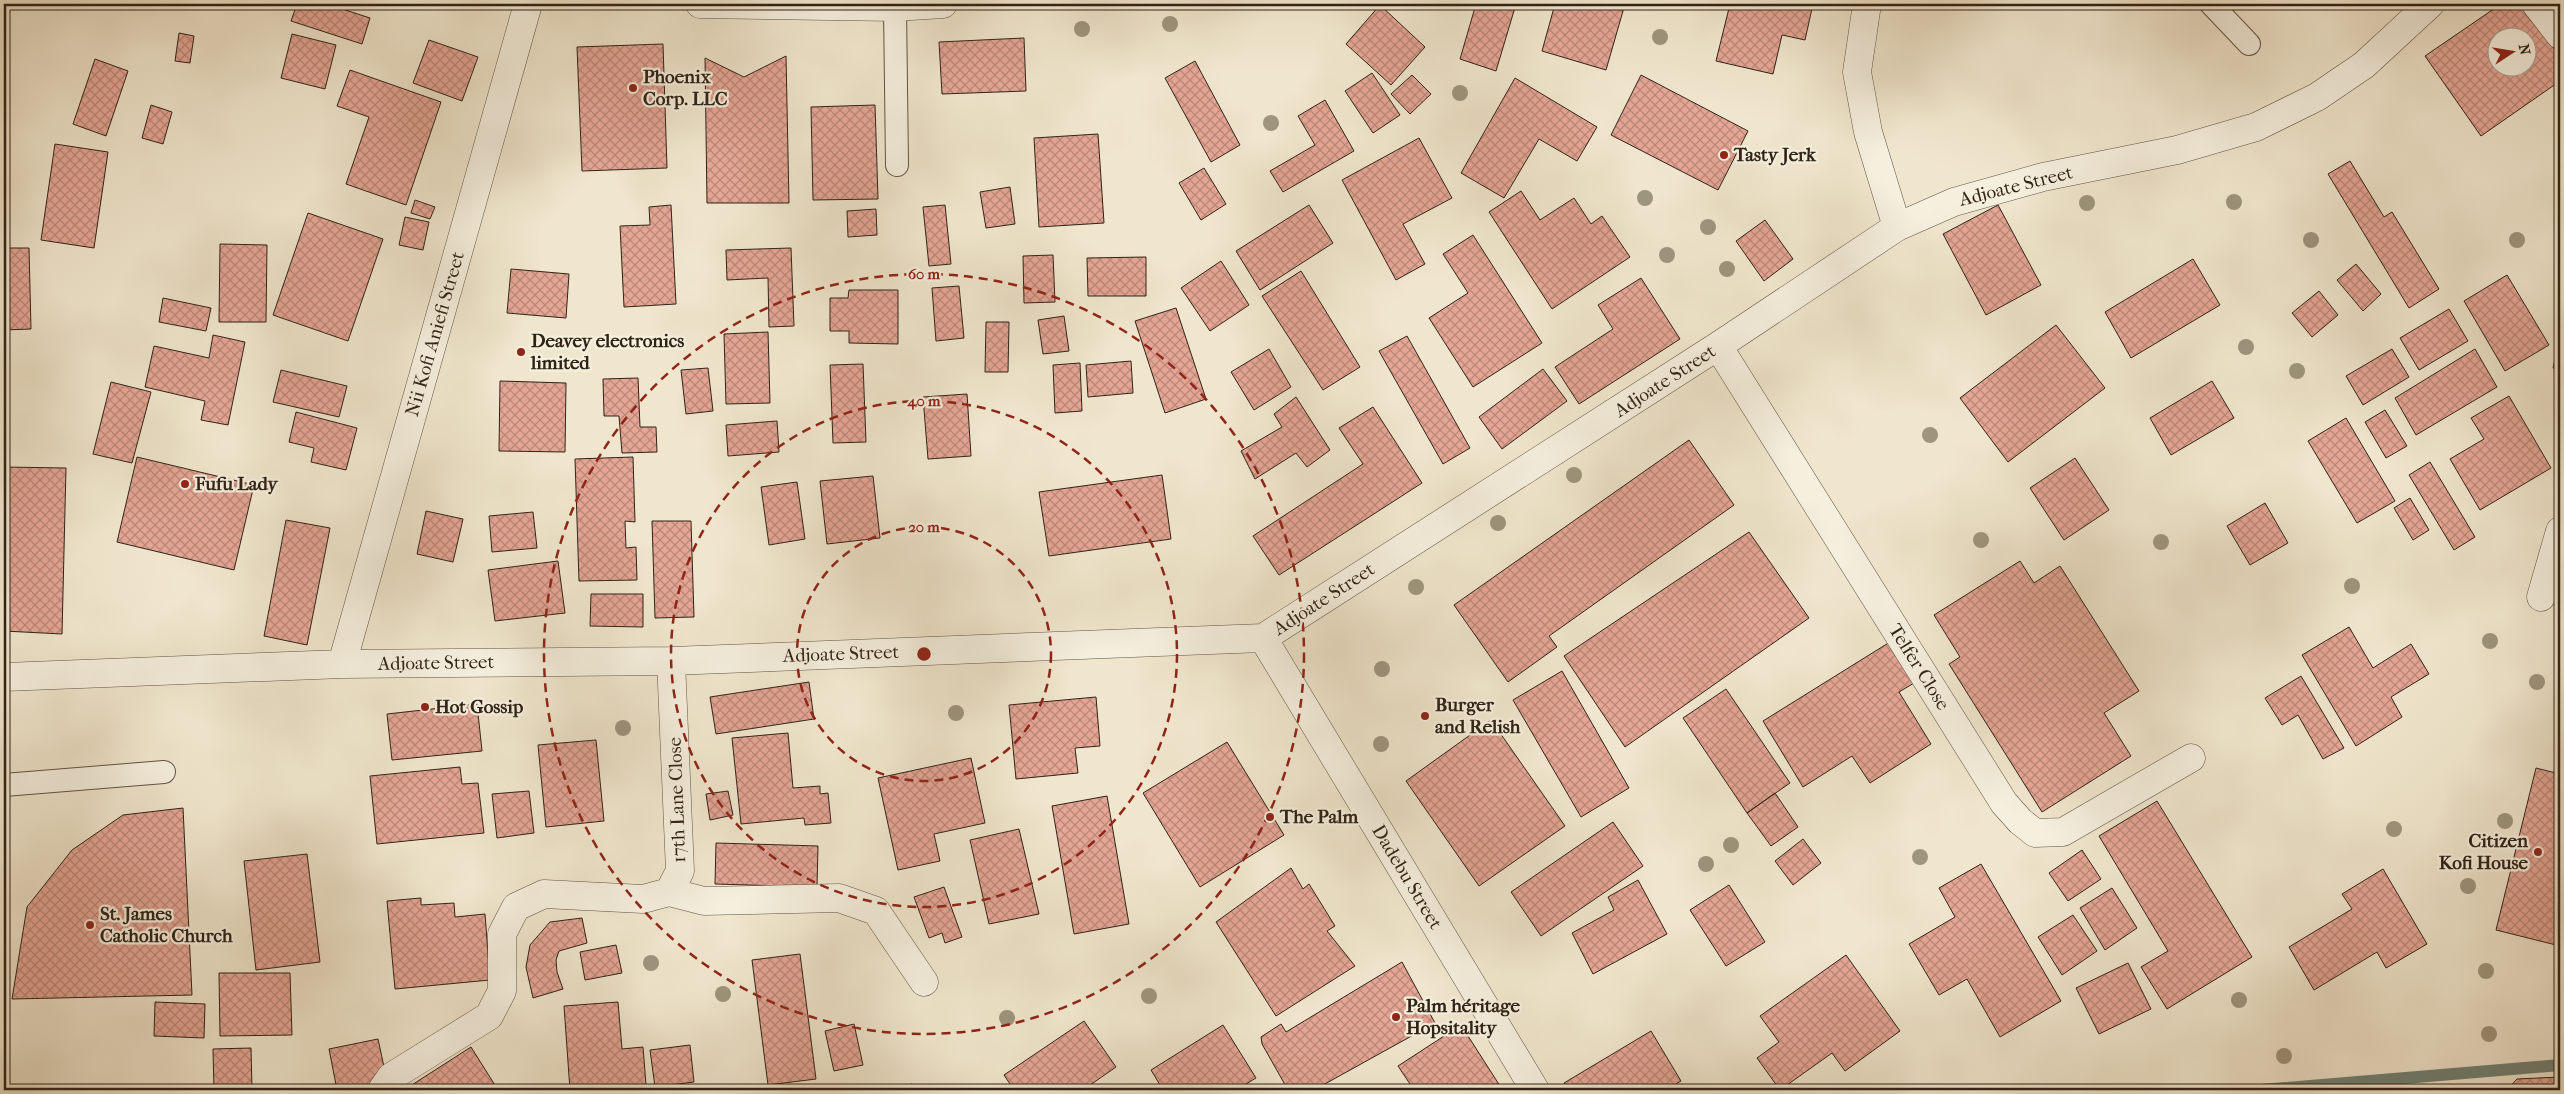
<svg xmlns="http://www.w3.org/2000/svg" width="2564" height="1094" font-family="'IM FELL French Canon',serif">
<defs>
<pattern id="building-cross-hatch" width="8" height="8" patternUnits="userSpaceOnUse" patternTransform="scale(1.25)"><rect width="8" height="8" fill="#e6a696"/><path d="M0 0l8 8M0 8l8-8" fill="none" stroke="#bb8779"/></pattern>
</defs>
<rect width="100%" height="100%" fill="#f0e6cd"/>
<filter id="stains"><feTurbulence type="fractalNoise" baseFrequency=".004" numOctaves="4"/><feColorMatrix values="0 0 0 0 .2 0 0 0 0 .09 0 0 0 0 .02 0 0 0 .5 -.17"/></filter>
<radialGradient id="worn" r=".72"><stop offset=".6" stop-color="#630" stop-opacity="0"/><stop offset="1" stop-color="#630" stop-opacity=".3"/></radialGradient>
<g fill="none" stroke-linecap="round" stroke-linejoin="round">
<path stroke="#708174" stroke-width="12" d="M2261 1090 2560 1065"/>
</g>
<path fill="url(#building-cross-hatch)" stroke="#302316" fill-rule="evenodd" d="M297 4H327L370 18 362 44 291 21Z
M1476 4H1516L1496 71 1460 59Z
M1555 4H1625L1606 70 1542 51Z
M1730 4H1813L1805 40 1782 35 1773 74 1716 61Z
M2501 4H2523L2560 57V81L2481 136 2425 56ZM2496 38H2526V68H2496Z
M1380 5 1425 47 1391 85 1346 44Z
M179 33 194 36 190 63 175 61Z
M292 34 336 45 325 89 281 78Z
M1024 38 1026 91 942 94 939 42Z
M429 40 478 57 462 101 413 83Z
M663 44 667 168 582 171 577 47Z
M786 56 789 203H707L705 58 744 77Z
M95 59 128 71 106 136 73 124Z
M1195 61 1240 145 1211 162 1165 78Z
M350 70 441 102 406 205 346 184 369 117 337 106Z
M1372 73 1400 115 1373 133 1345 91Z
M1412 75 1431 94 1410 114 1391 94Z
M1641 75 1748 131 1718 190 1611 135Z
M1515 78 1597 127 1577 161 1539 139 1504 198 1461 173Z
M1325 100 1354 151 1283 192 1270 171 1315 145 1298 116Z
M151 105 172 112 163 144 142 138Z
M875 105 878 199 813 200 811 107Z
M1098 134 1104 223 1039 227 1034 138Z
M1419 138 1452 198 1403 224 1425 264 1396 280 1342 180Z
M55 144 108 152 94 248 41 240Z
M2350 161 2384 217 2392 212 2439 289 2409 308 2328 174Z
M1204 168 1226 204 1201 220 1179 183Z
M1010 187 1015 224 986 228 980 192Z
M1521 191 1540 220 1574 198 1591 224 1602 216 1630 257 1552 309 1489 212Z
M415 200 435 207 430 219 411 213Z
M671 205 676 304 624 307 620 226 650 225 649 207Z
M945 205 951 264 929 266 923 207Z
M1309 205 1333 243 1260 290 1236 251Z
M1998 205 2041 285 1986 315 1943 234Z
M876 209 877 235 848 237 847 211Z
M308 213 383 239 348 341 273 315Z
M405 217 429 222 423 250 399 245Z
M1765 220 1793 259 1764 281 1736 241Z
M1473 235 1542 343 1473 387 1429 318 1468 293 1443 254Z
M220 244 267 245 266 322H219Z
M4 248H29L31 329 4 330Z
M791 248 794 326 769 327 768 278 727 280 726 250Z
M1053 255 1055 302 1024 303 1023 256Z
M1146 257V296H1088L1087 258Z
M2193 259 2220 305 2131 358 2105 312Z
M1221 261 1249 305 1210 331 1181 288Z
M2356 264 2381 294 2363 311 2337 280Z
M511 269 569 274 566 318 507 313Z
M1301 271 1360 367 1323 390 1262 296Z
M2507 275 2549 345 2505 371 2464 301Z
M1641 278 1680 339 1579 404 1555 367 1613 329 1598 305Z
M959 286 964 338 936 341 932 288Z
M849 290H898V344L849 343V331H830V298H848Z
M2319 291 2338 315 2312 337 2292 313Z
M163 298 211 308 206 331 159 322Z
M1176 308 1206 399 1165 413 1135 321Z
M2449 309 2468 341 2419 370 2400 338Z
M1064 316 1069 351 1043 354 1038 320Z
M986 322H1009L1008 372H985Z
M2056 325 2105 388 2008 462 1960 398Z
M768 332 770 403 726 404 724 334Z
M213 335 245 342 228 425 201 420 205 401 145 387 154 346 209 358Z
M1407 336 1470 448 1443 464 1379 351Z
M2560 339V370L2553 368Z
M1269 349 1291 387 1254 410 1231 372Z
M2392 349 2409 377 2363 405 2346 376Z
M2475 349 2497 387 2416 435 2395 398Z
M1131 361 1133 393 1088 397 1086 365Z
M1080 363 1082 411 1055 413 1053 365Z
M863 364 866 442 833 443 830 365Z
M708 368 713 411 686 414 681 370Z
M1543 369 1567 401 1502 449 1479 417Z
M281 370 347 386 339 417 273 402Z
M638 378 640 427H656L657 452 622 453 619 416H604L603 379Z
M500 381 566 383 565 452 499 451Z
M2212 381 2234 418 2171 455 2150 418Z
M111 382 151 392 132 463 93 454Z
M967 394 971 456 928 459 923 397Z
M2509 396 2551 468 2480 510 2450 459 2484 439 2471 418Z
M1296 397 1330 450 1307 467 1296 453 1255 479 1241 451 1282 427 1274 414Z
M1373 407 1422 483 1279 575 1253 536 1363 464 1339 428Z
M2385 410 2407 446 2386 458 2365 422Z
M296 412 357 428 346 470 311 462 314 448 289 442Z
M2346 418 2395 501 2357 523 2308 441Z
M777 421 779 452 728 456 726 425Z
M1689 440 1734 505 1549 636 1557 647 1508 682 1454 605Z
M137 457 254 485 234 570 117 542Z
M633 457 635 522 625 521 626 548 636 547 637 580 579 581 575 459Z
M2075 458 2109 510 2064 540 2030 488Z
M2430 462 2475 537 2454 550 2409 475Z
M4 467 66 468 62 634 4 631Z
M1162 475 1171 539 1049 556 1039 492Z
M873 476 880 538 827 544 820 481Z
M797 482 805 539 769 545 761 487Z
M2410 498 2429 530 2413 540 2394 508Z
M2265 503 2288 543 2250 565 2227 526Z
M426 511 463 519 453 562 417 554Z
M533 512 537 548 492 552 489 516Z
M286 520 330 528 307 645 264 636Z
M652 521H691L694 617 655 618Z
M1749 532 1809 618 1625 747 1564 656Z
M558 561 565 613 495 621 488 570Z
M2020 561 2034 583 2060 566 2139 691 2104 713 2131 756 2042 812 1949 664 1960 657 1934 615Z
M591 594H643V627L590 626Z
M2349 627 2373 668 2411 644 2429 674 2391 697 2402 717 2356 746 2302 655Z
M1890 642 1914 683 1899 692 1931 744 1870 783 1852 756 1803 787 1763 721Z
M1562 671 1629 788 1581 817 1513 700Z
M2301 676 2344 748 2323 759 2298 715 2282 725 2265 698Z
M809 682 814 719 716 734 710 697Z
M1726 689 1790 783 1747 813 1683 718Z
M1096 697 1100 746 1075 748 1078 773 1016 779 1009 705Z
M477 704 482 751 392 760 387 714Z
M1491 720 1565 826 1479 886 1406 781Z
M788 733 793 788 820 786V794L828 793 831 823 805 825 804 818 741 824 732 738Z
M596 740 604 821 546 827 538 745Z
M1227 742 1284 835 1200 887 1143 793Z
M971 758 985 823 934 834 940 861 898 870 878 778Z
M460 767 462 784 478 783 484 833 377 844 370 776Z
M2536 768 2560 774V946L2496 930Z
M529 791 534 833 497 838 492 794Z
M728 791 733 815 710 820 706 794Z
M1775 793 1798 827 1771 846 1747 813Z
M1107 796 1129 924 1074 934 1052 806Z
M2157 801 2252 957 2167 1009 2141 967 2168 951 2099 836Z
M183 808 192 995 12 999 27 907 72 850 123 815Z
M1613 822 1643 866 1541 936 1511 892Z
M1019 829 1039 914 989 924 970 840Z
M1803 839 1821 863 1793 885 1775 861Z
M716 843 818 846 817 887 715 884Z
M2082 850 2101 879 2068 901 2049 873Z
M307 854 320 962 256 970 244 861Z
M1981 864 2061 1001 2000 1037 1967 979 1939 995 1909 944 1955 917 1939 888Z
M1291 868 1303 889 1309 884 1335 926 1327 931 1355 966 1276 1016 1216 922Z
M2383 869 2427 944 2386 968 2377 952 2314 990 2289 947 2352 909 2342 894Z
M1638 880 1667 934 1593 974 1572 933 1614 910 1608 897Z
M1729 885 1765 942 1726 966 1690 910Z
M944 887 962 937 945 943 942 933 929 938 914 897Z
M2112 888 2137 928 2105 950 2080 908Z
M421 898V905L454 903 455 917 485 914 490 980 395 989 387 901Z
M2073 915 2097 951 2062 975 2038 937Z
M582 918 587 943 559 951 556 960 557 972 563 989 533 998 526 967 530 945 550 922Z
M616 945 622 973 585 980 580 952Z
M800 954 816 1079 768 1085 752 960Z
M1846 955 1900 1031 1845 1071 1832 1053 1780 1090 1757 1058 1779 1042 1760 1016Z
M1402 962 1435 1023 1314 1090H1288L1262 1044 1261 1037 1281 1024 1286 1032Z
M2128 963 2151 1009 2099 1034 2076 988Z
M219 973H290L292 1035 220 1036Z
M155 1002 205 1004 204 1038 154 1036Z
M618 1002 622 1049 643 1047 646 1085 570 1090 564 1006Z
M1084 1021 1116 1067 1083 1090H1014L1004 1075Z
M854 1024 863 1065 834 1071 825 1031Z
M1223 1025 1256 1078 1236 1090H1163L1151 1070Z
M1461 1025 1500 1086 1492 1090H1414L1398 1066Z
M1651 1031 1681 1081 1666 1090H1568L1564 1083Z
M378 1039 387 1081 337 1090 329 1049Z
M690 1045 694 1082 655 1087 650 1050Z
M471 1047 498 1090H404Z
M251 1048 252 1090H214L213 1049Z
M2560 1077V1090H2507L2517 1079Z
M912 1084 914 1090H884Z"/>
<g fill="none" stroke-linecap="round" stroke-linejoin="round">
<defs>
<path id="lane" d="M2211 4 2249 44
M895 7 897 165
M4 785 164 772"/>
<path id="street" d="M700 4 895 7 943 4
M1867 4 1857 72 1868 132 1897 227
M2536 4 2560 35
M1718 346 2004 803 2020 821 2035 833 2063 832 2191 758
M2541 597 2560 531
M1263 638 1535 1090
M342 664 528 4
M4 677 342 664 671 661 1263 638 1718 346 1897 227 1954 202 2043 177 2177 150 2256 127 2317 97 2364 65 2430 4
M669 892 704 901 839 898 876 911 924 982
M382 1090 391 1077 489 1016 502 991V934L516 907 544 894 643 899 669 892 680 871 671 661"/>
</defs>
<use href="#lane" stroke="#605444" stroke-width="24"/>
<use href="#street" stroke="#605444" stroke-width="29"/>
<use href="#lane" stroke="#f5efde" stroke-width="22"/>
<use href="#street" stroke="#f5efde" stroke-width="28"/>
</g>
<g fill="#9e957d">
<circle cx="1170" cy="24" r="8"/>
<circle cx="1082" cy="29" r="8"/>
<circle cx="1660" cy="37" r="8"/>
<circle cx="1460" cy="93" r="8"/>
<circle cx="1271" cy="123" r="8"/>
<circle cx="1645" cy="198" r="8"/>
<circle cx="2234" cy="202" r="8"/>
<circle cx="2087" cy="203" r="8"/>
<circle cx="1708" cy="227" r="8"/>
<circle cx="2311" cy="240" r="8"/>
<circle cx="2517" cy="240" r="8"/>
<circle cx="1667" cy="255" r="8"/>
<circle cx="1727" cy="269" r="8"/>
<circle cx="2246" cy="347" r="8"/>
<circle cx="2297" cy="371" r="8"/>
<circle cx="1930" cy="435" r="8"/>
<circle cx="1574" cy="475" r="8"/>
<circle cx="1498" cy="523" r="8"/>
<circle cx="1981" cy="540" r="8"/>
<circle cx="2161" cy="542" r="8"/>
<circle cx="2352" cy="586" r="8"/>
<circle cx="1416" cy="587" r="8"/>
<circle cx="2490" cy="641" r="8"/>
<circle cx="1382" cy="669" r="8"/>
<circle cx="2537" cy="682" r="8"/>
<circle cx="956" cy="713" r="8"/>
<circle cx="623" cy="728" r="8"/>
<circle cx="1381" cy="744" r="8"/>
<circle cx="2505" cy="821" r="8"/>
<circle cx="2394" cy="829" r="8"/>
<circle cx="1731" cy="845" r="8"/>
<circle cx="1920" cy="857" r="8"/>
<circle cx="1706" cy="864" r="8"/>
<circle cx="2468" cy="886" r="8"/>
<circle cx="651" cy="963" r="8"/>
<circle cx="2486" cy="971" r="8"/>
<circle cx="723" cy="994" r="8"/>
<circle cx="1149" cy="996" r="8"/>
<circle cx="2239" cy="1000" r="8"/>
<circle cx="1007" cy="1018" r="8"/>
<circle cx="2489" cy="1034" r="8"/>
<circle cx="2284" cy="1056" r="8"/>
</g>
<g fill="none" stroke="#8f2418" stroke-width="2.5" stroke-dasharray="9 6">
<circle cx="924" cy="654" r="127"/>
<circle cx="924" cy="654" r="253"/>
<circle cx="924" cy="654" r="380"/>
</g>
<g fill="#8f2418" stroke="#f5efde" stroke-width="2">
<circle cx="633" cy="88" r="5"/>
<circle cx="1724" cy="155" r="5"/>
<circle cx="521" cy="352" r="5"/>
<circle cx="185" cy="484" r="5"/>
<circle cx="425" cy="707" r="5"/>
<circle cx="1425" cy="716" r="5"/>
<circle cx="1270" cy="817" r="5"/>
<circle cx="2538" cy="852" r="5"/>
<circle cx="90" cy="925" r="5"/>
<circle cx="1396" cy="1017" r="5"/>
</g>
<g text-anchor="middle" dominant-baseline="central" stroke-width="4.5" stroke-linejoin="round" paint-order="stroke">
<g font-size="19" font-weight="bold" fill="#302316" stroke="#f5efde" text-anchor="start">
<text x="643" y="77">Phoenix<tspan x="643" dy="22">Corp. LLC</tspan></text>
<text x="1734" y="155">Tasty Jerk</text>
<text x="531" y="341">Deavey electronics<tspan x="531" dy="22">limited</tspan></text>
<text x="195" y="484">Fufu Lady</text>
<text x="1435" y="705">Burger<tspan x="1435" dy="22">and Relish</tspan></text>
<text x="435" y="707">Hot Gossip</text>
<text x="1280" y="817">The Palm</text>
<text x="2528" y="841" text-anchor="end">Citizen<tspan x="2528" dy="22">Kofi House</tspan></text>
<text x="100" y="914">St. James<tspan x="100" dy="22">Catholic Church</tspan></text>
<text x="1406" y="1006">Palm héritage<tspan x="1406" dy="22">Hopsitality</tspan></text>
</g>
<g font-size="19" fill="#302316" stroke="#f5efde">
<text transform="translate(2016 186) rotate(-14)">Adjoate Street</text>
<text transform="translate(435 334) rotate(-74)">Nii Kofi Aniefi Street</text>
<text transform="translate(1665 381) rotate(-33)">Adjoate Street</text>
<text transform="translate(1324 599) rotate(-33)">Adjoate Street</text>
<text transform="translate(841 654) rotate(-2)">Adjoate Street</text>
<text transform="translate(436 663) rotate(-1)">Adjoate Street</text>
<text transform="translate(1919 667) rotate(58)">Telfer Close</text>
<text transform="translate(677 800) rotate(-92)">17th Lane Close</text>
<text transform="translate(1407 877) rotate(59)">Dadebu Street</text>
</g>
</g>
<circle cx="924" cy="654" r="8" fill="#8f2418" stroke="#f5efde" stroke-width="2.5"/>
<g font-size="15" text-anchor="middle" font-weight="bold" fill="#8f2418" stroke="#f5efde" stroke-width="4.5" stroke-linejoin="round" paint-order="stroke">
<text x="924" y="279">60 m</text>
<text x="924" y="406">40 m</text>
<text x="924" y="532">20 m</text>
</g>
<rect width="2564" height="1094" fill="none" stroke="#f0e6cd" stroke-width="20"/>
<rect x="5" y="5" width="2554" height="1084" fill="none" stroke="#302316" stroke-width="2.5"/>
<rect x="10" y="10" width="2544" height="1074" fill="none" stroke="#302316"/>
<g transform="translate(2512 52) rotate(78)"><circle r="24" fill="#f5efde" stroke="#a69d8e"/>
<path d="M0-4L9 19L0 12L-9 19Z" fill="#8f2418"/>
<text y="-8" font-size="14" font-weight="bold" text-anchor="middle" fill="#302316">N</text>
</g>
<rect width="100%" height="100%" filter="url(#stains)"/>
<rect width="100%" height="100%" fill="url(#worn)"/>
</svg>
